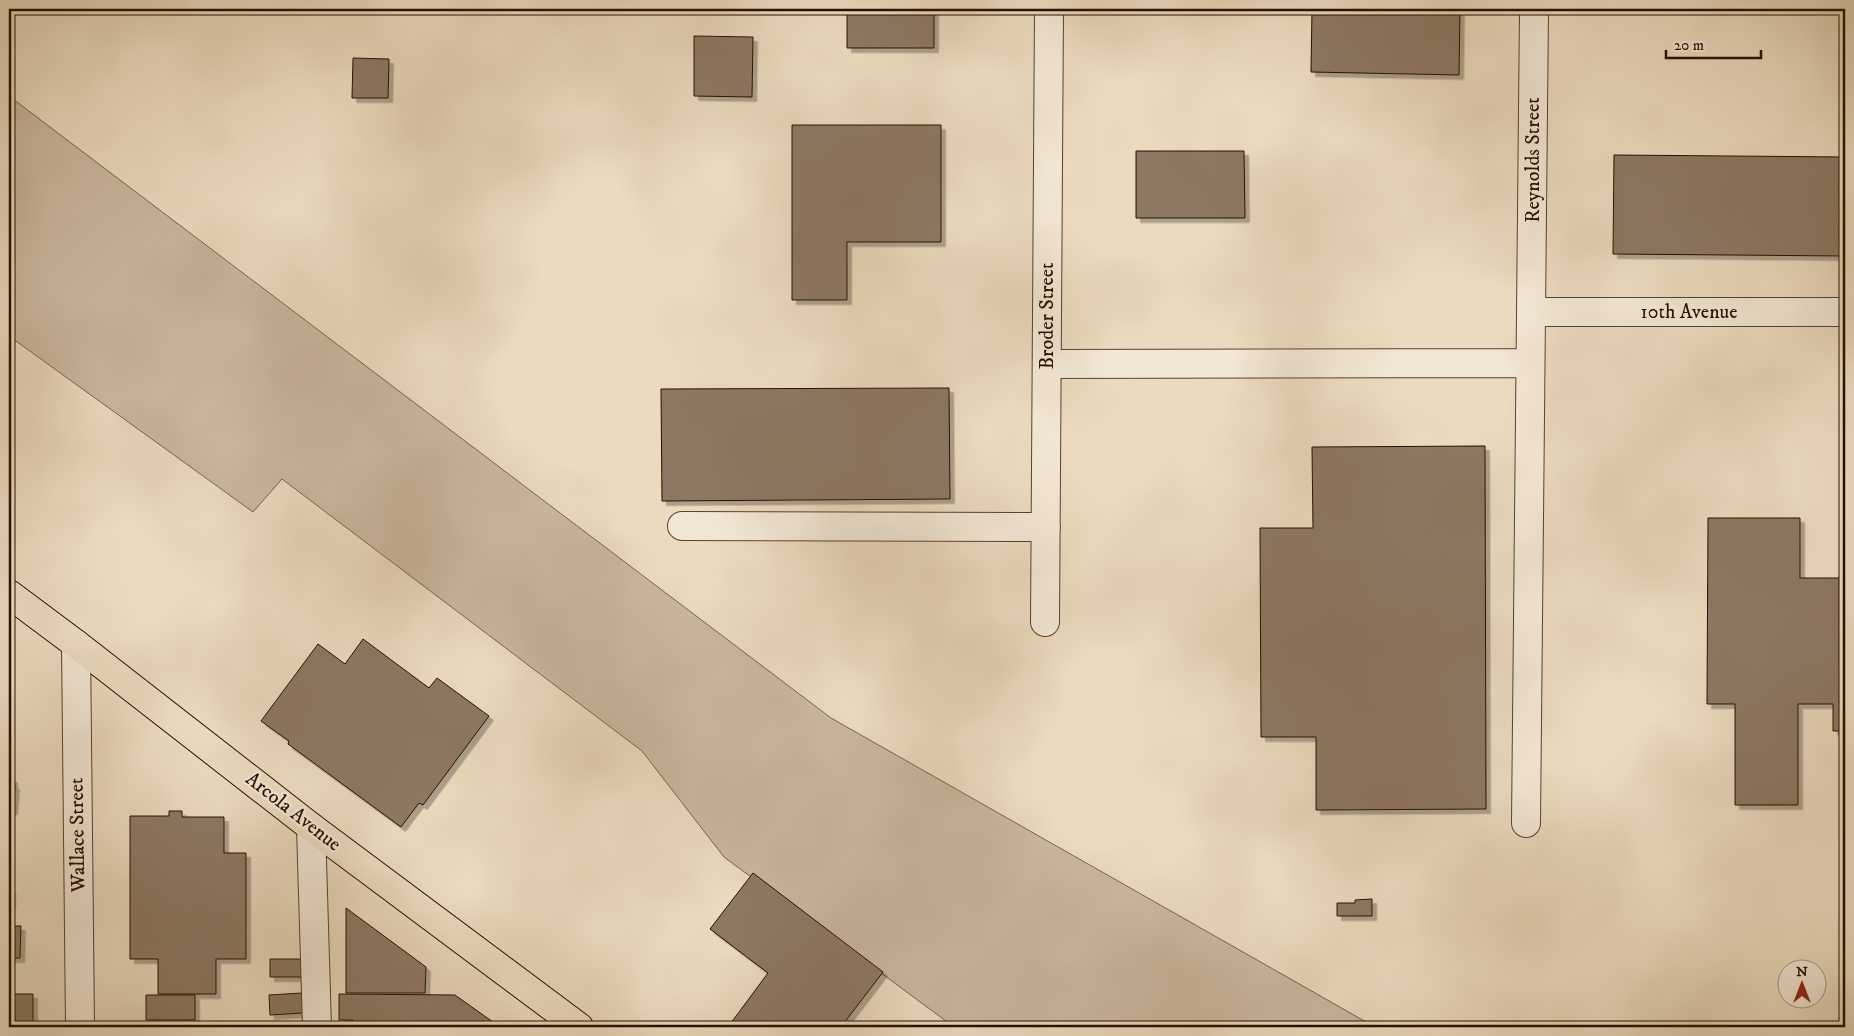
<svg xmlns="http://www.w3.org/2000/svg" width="1854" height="1036" font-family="'IM FELL DW Pica',serif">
<defs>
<filter id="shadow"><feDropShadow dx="4.5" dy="4.5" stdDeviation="0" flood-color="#0004"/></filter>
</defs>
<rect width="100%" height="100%" fill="#ebdabe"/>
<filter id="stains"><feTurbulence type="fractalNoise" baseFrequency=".004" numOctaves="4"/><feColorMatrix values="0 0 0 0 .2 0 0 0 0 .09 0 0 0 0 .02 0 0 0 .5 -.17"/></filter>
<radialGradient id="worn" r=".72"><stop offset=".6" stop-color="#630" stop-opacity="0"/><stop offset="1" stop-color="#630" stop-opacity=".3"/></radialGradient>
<path fill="#cab79e" stroke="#79624f" d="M9 96 831 718 1375 1027H973L950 1024 724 857 642 751 282 479 253 512 9 336Z"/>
<path fill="#8d7863" stroke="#280e00" filter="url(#shadow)" d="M847 9H934V48H847Z
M1312 9H1460L1459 75 1311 72Z
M694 36 753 37 752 97 694 96Z
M353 58 389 59 388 98H352Z
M792 125H941V242H847V300H792Z
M1136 151H1244L1245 218H1136Z
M1614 155 1845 157V256L1613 254Z
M949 388 950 499 662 501 661 389Z
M1485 446 1486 809 1316 810V737H1261L1260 528H1313L1312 447Z
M1708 518H1800V578H1845V731H1833V704H1798V805H1735V704H1707Z
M363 639 429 688 437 678 489 716 423 805 419 803 401 827 288 744 289 741 261 721 318 644 345 664Z
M9 778H13V785H15L13 810H9Z
M169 811H182V817H224V853H246V959H216V994H158V959H130V816H169Z
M753 873 883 972 841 1027H728L768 973 710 929Z
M9 888H11V904H9Z
M1372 899V916H1337V903H1355V900Z
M346 908 426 967 425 993H346Z
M9 926H21L20 958H9Z
M270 959H304V977H270Z
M302 993 303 1013 270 1015 269 995Z
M9 994H33V1027H9Z
M339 994 455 995 500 1027H353V1020H339Z
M146 995H195V1020H146Z"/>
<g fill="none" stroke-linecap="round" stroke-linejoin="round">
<defs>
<path id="minor" d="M1532 312H1845
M1047 364 1530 363
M682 526 1046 527
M1045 622 1049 9
M76 644 80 1027
M1526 823 1534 9
M311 827 317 1027"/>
<path id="major" d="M9 594 76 644 311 827 579 1027"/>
</defs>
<use href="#minor" stroke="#594130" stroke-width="30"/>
<use href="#major" stroke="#280e00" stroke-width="30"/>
<use href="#minor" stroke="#f2e7d5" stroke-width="28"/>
<use href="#major" stroke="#ebdabe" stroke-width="28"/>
</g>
<g text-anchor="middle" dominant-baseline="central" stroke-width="4.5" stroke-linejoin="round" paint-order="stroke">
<g font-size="20" fill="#280e00" stroke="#f2e7d5">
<text transform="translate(1533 160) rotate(-90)">Reynolds Street</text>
<text x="1689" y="312">10th Avenue</text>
<text transform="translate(1047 316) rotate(-90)">Broder Street</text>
<text transform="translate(293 812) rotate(38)">Arcola Avenue</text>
<text transform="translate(78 835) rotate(-91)">Wallace Street</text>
</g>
</g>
<rect width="1854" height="1036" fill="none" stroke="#ebdabe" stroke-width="30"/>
<rect x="10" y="10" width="1834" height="1016" fill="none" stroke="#280e00" stroke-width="2.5"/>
<rect x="15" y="15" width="1824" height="1006" fill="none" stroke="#280e00"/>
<g transform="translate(1802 984)"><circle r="24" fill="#f2e7d5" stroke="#a19080"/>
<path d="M0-4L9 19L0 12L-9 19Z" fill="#8f2418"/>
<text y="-8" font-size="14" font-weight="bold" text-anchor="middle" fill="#280e00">N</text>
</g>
<path d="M1666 50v8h95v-8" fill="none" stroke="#280e00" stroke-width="2.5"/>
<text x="1674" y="50" font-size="15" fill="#280e00" stroke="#f2e7d5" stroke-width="4" paint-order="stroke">20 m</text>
<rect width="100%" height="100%" filter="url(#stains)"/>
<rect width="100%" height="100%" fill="url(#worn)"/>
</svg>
